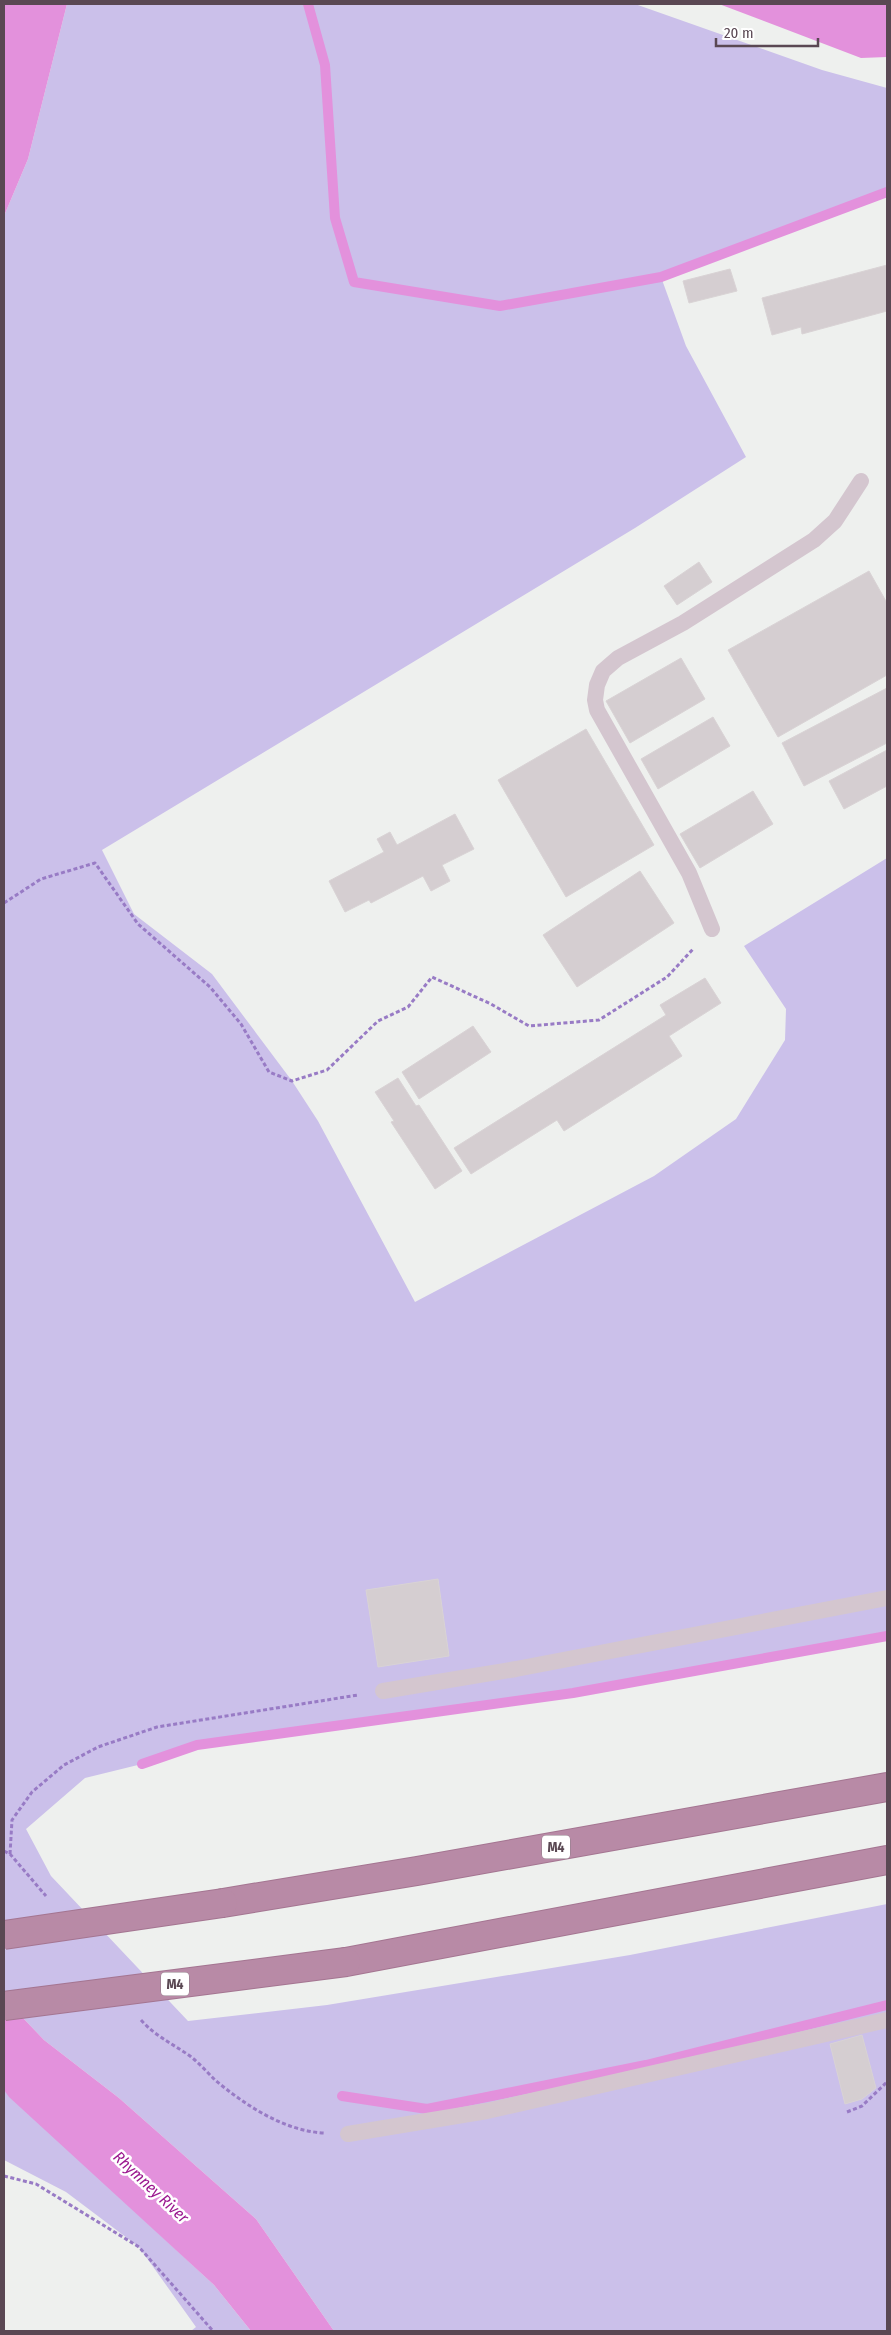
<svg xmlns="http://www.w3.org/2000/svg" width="891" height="2335" font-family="'Fira Sans Condensed',sans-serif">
<rect width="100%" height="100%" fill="#eef0ee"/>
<path fill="#cbc0ea" d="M67 4H635L822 70 887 88V192L661 277 686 346 746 457 635 528 102 850 134 914 212 974 292 1081 318 1121 415 1302 654 1176 736 1119 785 1040 786 1009 744 946 887 858V1636L573 1693 197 1745 142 1764 85 1778 26 1829 51 1876 188 2021 327 2005 630 1955 887 1904V2331H334L256 2219 119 2098 44 2040 4 1998V216L28 159Z
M4 2090 214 2285 251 2331H191L196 2327 139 2247 66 2192 4 2160Z"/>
<path fill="#e391dc" d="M4 4H67L28 159 4 216Z
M719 4H887V57L861 58Z
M4 1998 44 2040 119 2098 256 2219 334 2331H251L214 2285 9 2097 4 2090Z"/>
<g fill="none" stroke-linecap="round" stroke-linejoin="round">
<path stroke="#e391dc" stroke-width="10" d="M308 4 325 65 335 218 354 282 500 306 661 277 887 192
M142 1764 197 1745 573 1693 887 1636
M342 2096 427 2109 646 2065 887 2005"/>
</g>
<path fill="#d5ced1" stroke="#d9d3d5" d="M887 265V311L802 334 801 327 772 335 762 298Z
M730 269 737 291 689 303 683 281Z
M699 562 712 582 677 605 664 586Z
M869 571 887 603V675L778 737 728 650Z
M681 658 705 699 630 743 606 701Z
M887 688V743L804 786 782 743Z
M713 717 730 746 658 789 641 759Z
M586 729 654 845 566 897 498 780Z
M887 750V786L844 809 829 781Z
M753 791 773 824 700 868 680 834Z
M455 814 474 849 442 865 450 881 431 891 423 876 371 903 369 900 345 912 329 881 384 852 377 839 390 832 397 845Z
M640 871 674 923 577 987 543 935Z
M705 978 721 1003 669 1036 682 1056 564 1131 557 1120 471 1174 454 1148 666 1015 660 1005Z
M473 1026 491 1052 419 1099 402 1072Z
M398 1078 416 1106 419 1105 462 1171 435 1189 391 1122 394 1121 375 1092Z
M438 1579 449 1656 378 1667 366 1590Z
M862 2035 876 2088 862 2099 845 2104 830 2044Z"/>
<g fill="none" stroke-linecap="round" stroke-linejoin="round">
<defs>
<path id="motorway" d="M223 1903 417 1871 887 1787
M346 1962 887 1860"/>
</defs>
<use href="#motorway" stroke="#a47591" stroke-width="30"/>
<path stroke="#987bc5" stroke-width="3" stroke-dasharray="4 2.5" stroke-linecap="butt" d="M4 903 41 879 95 863 138 924 210 987 241 1024 269 1072 292 1081 327 1070 378 1021 408 1007 432 977 491 1004 529 1026 599 1020 667 977 694 948
M4 1851 10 1854 46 1896
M10 1854 12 1820 32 1792 64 1765 98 1747 157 1727 358 1695
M141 2020C155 2036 173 2044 190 2056 199 2063 207 2072 215 2080 245 2105 284 2131 324 2133
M847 2112 862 2106 887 2082
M4 2176 36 2184 139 2247 213 2331"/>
<path stroke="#d4c6cf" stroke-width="16" d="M712 929 689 873 597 710 595 700 597 685 603 671 618 658 683 623 814 540 835 521 861 481
M383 1691 516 1669 887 1598
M348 2134 487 2111 887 2020"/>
<use href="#motorway" stroke="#b88aa6" stroke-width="28"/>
<defs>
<path id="motorway-bridge" d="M4 1935 223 1903
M4 2006 346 1962"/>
</defs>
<use href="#motorway-bridge" stroke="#a47591" stroke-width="30" stroke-linecap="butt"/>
<use href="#motorway-bridge" stroke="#b88aa6" stroke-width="28"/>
</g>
<g text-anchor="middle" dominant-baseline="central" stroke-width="5" stroke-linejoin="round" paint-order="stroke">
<g fill="#fff" stroke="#8c7f87" stroke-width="1">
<rect x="542" y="1835.5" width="28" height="23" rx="4"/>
<rect x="161" y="1972.5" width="28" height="23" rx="4"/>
</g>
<g font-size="14" font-weight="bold" fill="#5a4853">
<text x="556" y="1847">M4</text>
<text x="175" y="1984">M4</text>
</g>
<g font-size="16" font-style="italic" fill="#9b198f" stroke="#fff">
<text transform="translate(151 2187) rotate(43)">Rhymney River</text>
</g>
</g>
<rect width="891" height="2335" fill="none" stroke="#5a4853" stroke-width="10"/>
<path d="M716 38v8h102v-8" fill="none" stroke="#5a4853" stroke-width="2.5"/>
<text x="724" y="38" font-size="15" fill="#5a4853" stroke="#ffffff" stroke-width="4" paint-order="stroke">20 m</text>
</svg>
